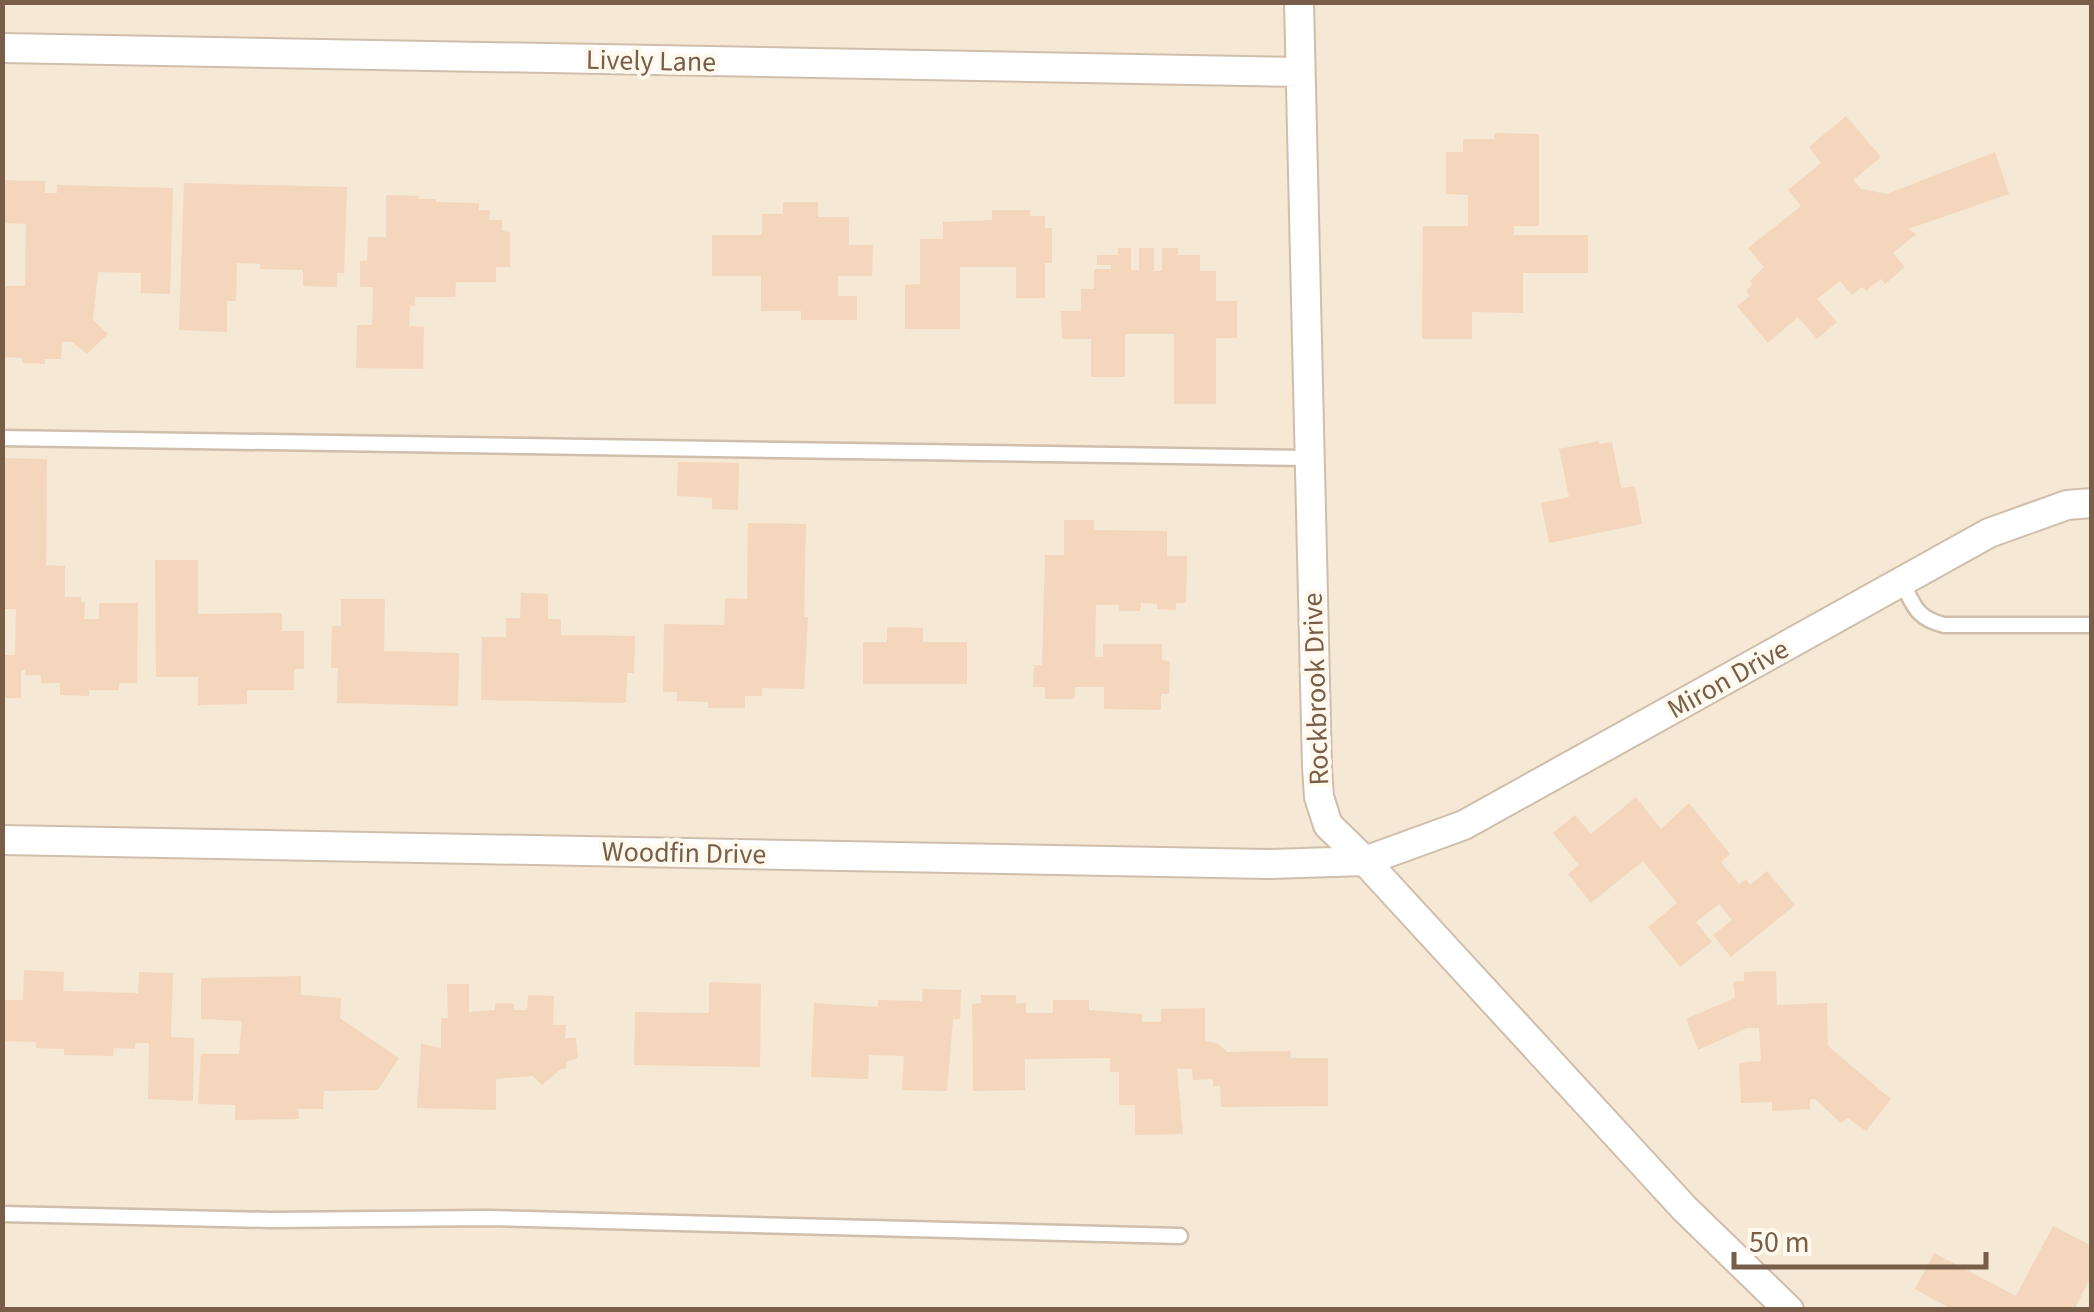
<svg xmlns="http://www.w3.org/2000/svg" width="2094" height="1312" font-family="'Source Sans 3',sans-serif">
<rect width="100%" height="100%" fill="#fdf6e6"/>
<path fill="#f5e8d4" d="M3 3H2091V1309H3Z"/>
<path fill="#f4d6bc" d="M1846 116 1881 157 1853 180 1861 189 1887 194 1995 152 2009 194 1908 229 1916 234 1893 253 1905 267 1885 284 1881 279 1866 291 1862 287 1852 295 1840 281 1817 299 1837 322 1817 339 1798 317 1768 343 1737 306 1750 296 1746 291 1753 284 1750 281 1764 267 1748 248 1801 206 1788 190 1821 163 1809 147Z
M1494 133 1539 134V226H1514V235H1588V273H1523V313L1472 312V339H1422L1423 226H1468V195L1446 194V152H1463V139H1494Z
M2 180 45 181V193H57V185L173 188 170 294 141 293V273L98 272 93 320 108 334 87 354 72 342H62L61 359H45V364L22 363V358L2 357V286H25L26 224 2 223Z
M184 183 347 187 344 273H337V287L303 286V270L260 269V264L237 263 236 301H227V332L179 330Z
M386 195 419 196V199H436V202L479 203V210H490L489 220H502V231L510 232V267H496V282H456L455 297H415V306H410L409 326 424 327 423 369 356 368 357 325H372L373 287H360V261H367L368 237H386Z
M783 202H818V217H849V245H873L872 276H838V296H857V320H801V311H761V276H712V235H762V214H783Z
M992 210H1030V216H1045V228H1052V263H1045V298H1016V267H960V329H905V285L920 284V239H943V222L992 220Z
M1118 248H1131V270H1139V248H1154V271H1162V248H1178V255H1200V271H1216V301H1237V338H1216V404H1174V334H1125V377H1091V339H1062L1061 311H1081V289H1094V269H1111V265H1097V255H1118Z
M1599 441V444L1612 442 1621 488 1635 486 1642 524 1549 543 1541 503 1569 497 1559 449Z
M2 458 47 459 46 565 65 566V597H81V602H85L84 619H99V603H138L137 683H119V690H89V696L60 695V683H41V675H25V670H21V698H2V655H15L16 609H2Z
M678 462 739 463 738 510 712 509V498L677 496Z
M1064 520H1094V530L1167 531V556H1187L1186 603H1176V610L1157 609V604L1141 603 1140 611H1119V605H1096L1095 657H1103V644H1162V660L1170 661 1169 694H1161V710L1104 709V687H1075L1074 699H1045V687H1033L1034 665H1042L1045 555H1064Z
M748 523 806 524 804 617H808L804 689 762 688V696H745V708H708V702L677 701V692H663L664 624 724 625 725 598 747 599Z
M155 560H198V614L282 613V631H304V669H294V690H247V704L198 705V677H156Z
M521 593 548 594V619H561V635L635 636 634 673H627L626 703 481 700 482 637H506V618H520Z
M341 599H385L384 651 459 653 458 706 337 703 338 668H331L332 626H341Z
M887 627 923 628V642H967V684H863V642H887Z
M1636 797 1661 829 1689 803 1730 854 1721 862 1739 884 1746 879 1750 885 1767 871 1795 905 1731 957 1713 935 1732 920 1719 904 1696 922 1712 942 1680 967 1648 927 1677 903 1643 861 1591 903 1568 874 1579 865 1553 833 1575 815 1591 834Z
M24 970 64 972 63 991 138 993 139 972 173 973 171 1037 194 1038 193 1101 148 1099 149 1043H135V1049L114 1048 113 1056 64 1055V1049L36 1048V1042L2 1041V1000H23Z
M1776 971 1777 1005 1827 1003 1828 1046 1891 1099 1866 1131 1848 1118 1841 1123 1815 1099H1810V1109L1772 1111V1102L1741 1103 1739 1063 1761 1061 1759 1028H1747L1698 1050 1686 1019 1735 998 1733 982 1744 981V972Z
M301 976V995L341 998 340 1018 399 1058 378 1090 324 1091 323 1109H298L299 1119 235 1120V1105L198 1104 201 1054H239L242 1021 201 1019V978Z
M709 982 761 984 760 1067 634 1065 635 1012 709 1013Z
M447 984H469V1012L495 1010V1003L514 1004V1010H527L528 995 554 996 553 1025H566L565 1038H576L578 1058 566 1062V1069H561L542 1085 533 1076 496 1079V1110L417 1108 421 1044 441 1048V1018H448Z
M923 989 961 990 960 1019H953L947 1091 902 1090 904 1056 869 1055 868 1079 811 1077 814 1003 878 1007V1000L922 1001Z
M981 995H1016V1004L1026 1003V1013H1053V1000H1089V1010L1142 1014V1022H1161V1009L1205 1008V1041L1217 1043 1227 1052 1290 1051 1291 1058H1328V1106L1221 1107 1220 1086H1213V1079L1193 1080 1192 1069H1177L1183 1134 1135 1135V1105H1119V1072H1110V1058L1025 1059V1090L973 1091 972 1004 981 1003Z
M2053 1226 2092 1246V1275L2074 1310H1953L1915 1289 1934 1253 2016 1296Z"/>
<g fill="none" stroke-linecap="round" stroke-linejoin="round">
<defs>
<path id="lane" d="M2 438 1309 458
M1902 582C1914 606 1916 618 1944 625H2092
M2 1214 272 1220 487 1218 1180 1236"/>
<path id="street" d="M1299 2 1317 767 1319 797 1328 825 1365 861 1684 1208 1789 1310
M2 48 1299 72
M2 840 1268 864 1365 861 1464 825 1989 533 2067 505 2092 503"/>
</defs>
<use href="#lane" stroke="#cfbeab" stroke-width="19"/>
<use href="#street" stroke="#cfbeab" stroke-width="32"/>
<use href="#lane" stroke="#fff" stroke-width="14"/>
<use href="#street" stroke="#fff" stroke-width="28"/>
</g>
<g text-anchor="middle" dominant-baseline="central" stroke-width="8" stroke-linejoin="round" paint-order="stroke">
<g font-size="28" fill="#785d49" stroke="#fff9ed">
<text transform="translate(651 61) rotate(1)">Lively Lane</text>
<text transform="translate(1728 679) rotate(-29)">Miron Drive</text>
<text transform="translate(1316 689) rotate(-92)">Rockbrook Drive</text>
<text transform="translate(684 853) rotate(1)">Woodfin Drive</text>
</g>
</g>
<rect width="2094" height="1312" fill="none" stroke="#785d49" stroke-width="10"/>
<path d="M1734 1252v15h252v-15" fill="none" stroke="#785d49" stroke-width="5"/>
<text x="1749" y="1252" font-size="30" fill="#785d49" stroke="#fff9ed" stroke-width="8" paint-order="stroke">50 m</text>
</svg>
